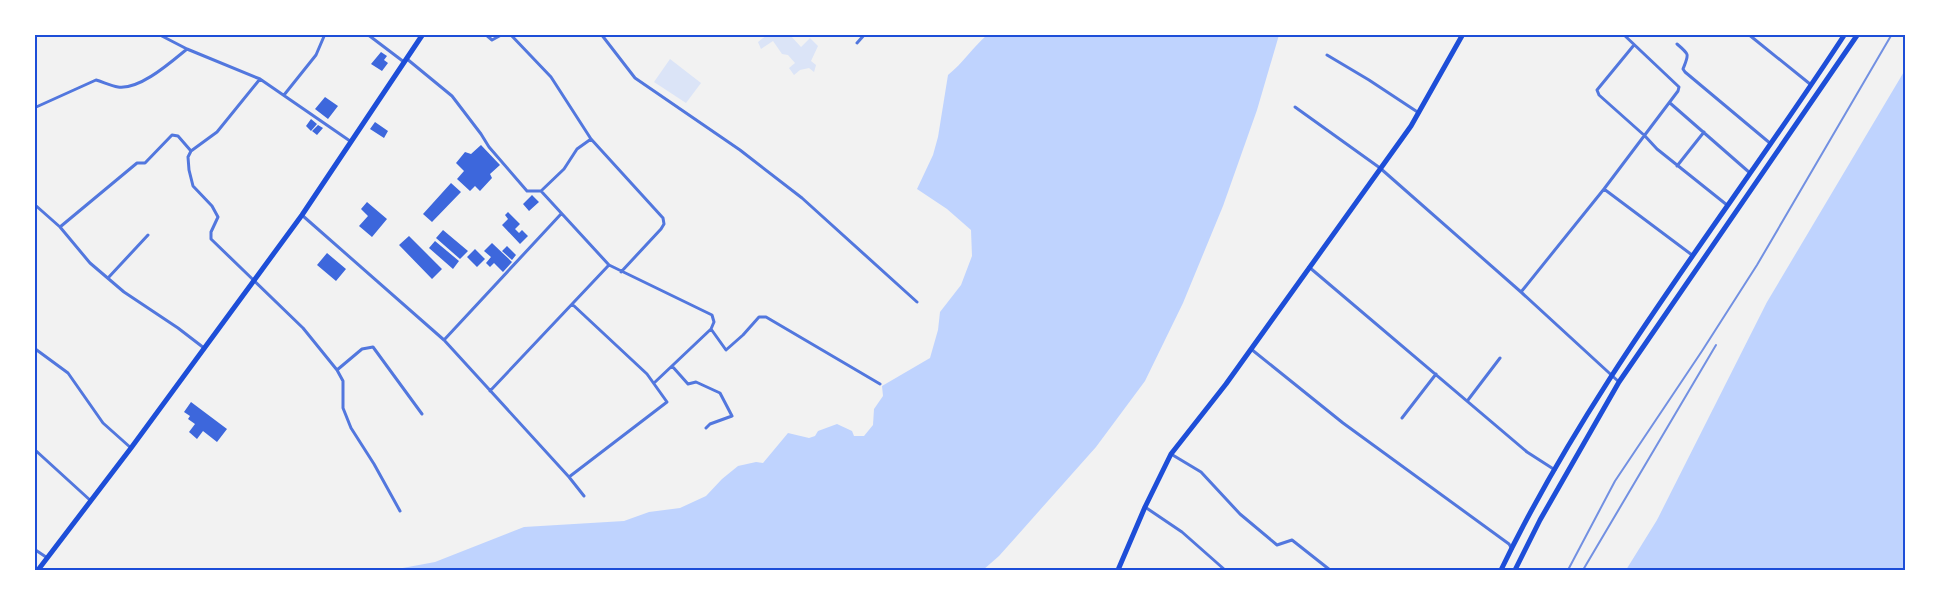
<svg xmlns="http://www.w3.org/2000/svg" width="1940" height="605" font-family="'Titillium Web',sans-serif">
<rect width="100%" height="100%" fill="#f2f2f2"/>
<path fill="#dbe4f7" d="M767 35H780L783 36 790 35 801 47 810 38 818 46 811 61 816 65 814 72 809 68 800 70 794 75 789 68 795 63 788 55 782 54 773 41 761 49 758 42Z
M670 59 701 83 686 103 654 82Z"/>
<path fill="#bfd3fe" d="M987 35H1279L1257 110 1223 206 1183 303 1145 381 1096 447 999 556 983 570H392L435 562 524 527 624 521 649 512 680 508 706 496 722 479 738 466 756 462 763 463 788 433 809 438 815 436 818 431 837 424 852 431 854 436H864L873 425 874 409 883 396 882 386 930 358 938 330 940 312 961 285 972 256 971 230 947 209 917 189 933 155 938 137 948 75C963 63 973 47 987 35Z
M1905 70V570H1626L1657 520 1767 302Z"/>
<path fill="#3d67dc" d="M381 52 387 56 384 60 388 63 382 71 371 64Z
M325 97 338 106 328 119 315 109Z
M311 119 317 124 311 131 306 126Z
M375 122 388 131 384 138 370 129Z
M318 125 323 128 317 135 312 131Z
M481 145 500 165 490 174 492 178 480 191 475 186 470 191 457 179 464 171 456 163 465 152 471 154Z
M451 183 461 192 432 222 423 214Z
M532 195 539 202 529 211 523 204Z
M367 202 387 219 372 237 359 226 368 216 361 209Z
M508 212 520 224 515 229 519 233 522 230 528 236 520 244 502 225 508 219 505 215Z
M443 230 468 251 460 259 436 238Z
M409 236 442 269 432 279 399 245Z
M435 241 459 261 453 269 429 248Z
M492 243 512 262 503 272 494 263 490 267 486 263 491 257 484 251Z
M507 246 516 255 512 260 502 251Z
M475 249 485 259 477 267 467 257Z
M327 253 346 269 336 281 317 265Z
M191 402 227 429 217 442 203 431 197 439 189 432 195 424 188 419 190 416 184 412Z"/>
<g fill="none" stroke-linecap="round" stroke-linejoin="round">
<path stroke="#5277de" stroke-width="3" d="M158 34 187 49 260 79 350 141
M367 34 404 62
M485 34 492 40 503 34
M510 34 551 77 591 139 663 218 664 224 661 229 621 272
M601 34 635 78 740 150 802 198 917 302
M1748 34 1810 84
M34 36 36 34
M857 43 865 34
M1677 44C1690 55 1689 54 1683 69L1685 72 1771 144
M1634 45 1597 90 1599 95 1645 136 1657 149 1727 205
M1327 55 1369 80 1419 113
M407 59 452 96 481 134 489 147 527 191H541L609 265 712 315 714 322 711 329 726 350 743 335 759 317H766L880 384
M260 79 217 132 191 151 188 157 189 170 193 186 212 206 218 217 211 232V239L303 328 337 370 343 381V408L351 428 374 464 400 511
M284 95 316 55 325 34
M1670 103 1750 173
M1295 107 1380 168 1521 292 1619 382
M34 108 96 80C103 82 111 86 118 87 140 90 171 62 187 49
M1677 166 1704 132
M1604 189 1692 255
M541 191 564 169 577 149 591 139
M34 204 60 227 90 263 124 292 178 328 204 348
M303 216 444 340 569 477 584 496
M60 227 137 163H145L172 135 178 136 191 151
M1309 267 1527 452 1555 470
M108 278 148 235
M1521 292 1604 189 1678 91 1679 87 1623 34
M444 340 561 214
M34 348 68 373 103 423 131 448
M1251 349 1343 423 1509 544 1512 549
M672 366 688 384 696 382 720 393 732 416 710 424 706 428
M337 370 362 349 373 347 422 414
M654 383 711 329
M490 391 608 266
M1468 400 1500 358
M1402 418 1436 374
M34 449 91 501
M1171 454 1201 472 1240 514 1277 545 1292 540 1330 570
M569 477 667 402 647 374 572 304
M1145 507 1182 532 1225 570
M34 549 46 557"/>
<path stroke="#1d4ed8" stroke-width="5" d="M1118 570 1145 507 1171 454 1226 384 1411 126 1463 34
M1501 570C1593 379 1729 212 1845 34
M1515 570 1540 520 1619 382 1858 34"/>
<path stroke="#1d4ed8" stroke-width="5" d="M38 570 131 448 302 215 423 34"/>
<path stroke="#7290e2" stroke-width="2" d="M1568 570 1615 481 1702 351 1757 265 1892 34
M1583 570 1716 345"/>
</g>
<rect width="1940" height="605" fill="none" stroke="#ffffff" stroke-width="72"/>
<rect x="36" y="36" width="1868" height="533" fill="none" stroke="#1d4ed8" stroke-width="2"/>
</svg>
